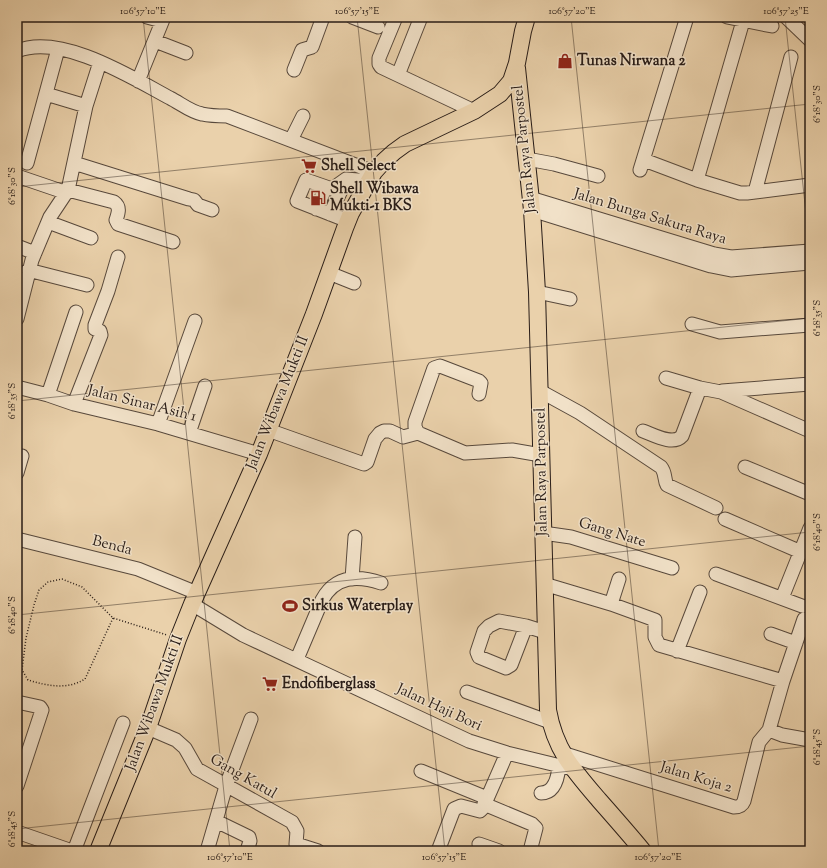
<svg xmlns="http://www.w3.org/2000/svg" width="827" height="868" font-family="'Sorts Mill Goudy',serif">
<rect width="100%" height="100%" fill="#ead1ab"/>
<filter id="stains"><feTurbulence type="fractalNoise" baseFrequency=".005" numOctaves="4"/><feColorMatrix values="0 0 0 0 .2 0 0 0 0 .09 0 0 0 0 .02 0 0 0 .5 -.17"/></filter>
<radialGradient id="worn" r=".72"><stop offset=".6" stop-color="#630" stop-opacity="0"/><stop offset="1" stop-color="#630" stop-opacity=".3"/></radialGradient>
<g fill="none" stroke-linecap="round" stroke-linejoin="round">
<defs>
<path id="minor" d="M147 17 162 21
M352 17 378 27
M396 17 379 58V64L381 67 474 111
M727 17 772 26
M786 17 810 40
M155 41 186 53
M17 51C61 33 131 77 170 98 180 103 191 112 202 114 211 116 218 116 227 116L374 172
M294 70 302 50 312 47 323 17
M398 75 421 17
M138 81 164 17
M46 94 86 106
M291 140 303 116
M527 159 554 164 598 176
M644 160 697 180 740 193H747L810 185
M27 163 58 49
M74 163 189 199 194 200 198 205 212 210
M640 170 687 17
M17 176 67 193
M697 180 743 21
M68 190 114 202C121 207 118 214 116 220L118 224 173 242
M755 192 791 57
M530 198 714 254 731 257 810 251
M316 209 326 187
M532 210 711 266 731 270 810 263
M330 214 346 180
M348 221 297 201 306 180 332 189 346 179 369 181
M48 222 91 238
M17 246 35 253
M28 270 87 285
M329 273 354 283
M537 292 570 299
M17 319 32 260 50 217 68 190 86 106 100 62
M692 324 720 332 810 325
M666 378 700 388 721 392 810 431
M17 387 48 395 74 404 158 424 259 454
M540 391 580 413 661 467C666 473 664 480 667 485L716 508
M722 391 810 384
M48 395 76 312
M74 404 101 335 100 331 95 329V325L108 291 118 257
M158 424 195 321
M268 430 364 464 367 462 375 439 380 433 384 431H390L403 437 418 433 465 453 512 450 541 455
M643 431C654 435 673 446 682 436L700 388
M189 433 205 386
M418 433 415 427V422L434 368 440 366 479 381 481 383 479 394
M745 467 810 494
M17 473 22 456
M725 519 801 552
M543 533 571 537 672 568
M17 539 138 569 197 593
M716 574 802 606
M352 579 355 537
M544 584 611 604 655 620V637L659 645 783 681
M782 598 810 528
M192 604 243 635 469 741 507 753 573 769
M611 604 619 579
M526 626 511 665 506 668 479 657 477 652 484 631 489 626 499 621 526 626 545 632
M771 634 796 643
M677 651 700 592
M297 659 322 600C335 576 357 575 381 583
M467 692 550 722
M17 702 40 707 42 710 17 786
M148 728 176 740 185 748 197 769 292 822 297 831 296 844 318 851
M769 730 782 735 810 740
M562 753 734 807C739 807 742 806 744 801L759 742 769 730 783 681 804 619 810 622
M421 771 487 798
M541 793C555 793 558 777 559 766
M484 804 532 824 536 828 530 851
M216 821 249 837 250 841 247 851
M17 832 72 851
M479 844 499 851
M74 851 123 723
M207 851 226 786 251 719
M438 851 454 809 461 806 480 811 483 808 507 753"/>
<path id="major" d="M517 68 532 210 537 292 548 710C555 750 574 771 599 800 614 817 629 834 643 851
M98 851 148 728 178 639 192 604 259 454 314 314 345 228 351 213 374 172 384 161 394 152 405 144 474 111 500 94 511 81 517 63 523 31 527 17"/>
</defs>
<use href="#minor" stroke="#58493c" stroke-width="15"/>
<use href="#major" stroke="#281c17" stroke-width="18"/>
<path stroke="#281c17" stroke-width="1.5" stroke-dasharray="1 2" stroke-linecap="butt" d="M113 618 85 679C67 690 48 686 28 680L22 670 26 638 34 605 39 590 48 582 62 579 82 587 113 618 167 635"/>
<use href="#minor" stroke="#f1e1c8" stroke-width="13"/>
<use href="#major" stroke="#ead1ab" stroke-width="16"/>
</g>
<path fill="none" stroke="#281c17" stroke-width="1" stroke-opacity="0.45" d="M143 17 230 851M357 17 445 851M571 17 659 851M785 17 810 251M17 187 810 104M17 401 810 318M17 615 810 532M17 829 810 746"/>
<defs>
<symbol id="shop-bare" viewBox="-9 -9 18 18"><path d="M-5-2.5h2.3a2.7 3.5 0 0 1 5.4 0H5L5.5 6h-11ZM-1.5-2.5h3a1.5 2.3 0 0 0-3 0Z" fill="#8f2418" stroke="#f1e1c8" stroke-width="2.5" paint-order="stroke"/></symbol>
<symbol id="supermarket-bare" viewBox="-9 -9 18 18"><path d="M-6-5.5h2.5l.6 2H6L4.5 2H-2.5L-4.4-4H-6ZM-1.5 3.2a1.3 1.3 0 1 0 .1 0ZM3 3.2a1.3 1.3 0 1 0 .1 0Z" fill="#8f2418" stroke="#f1e1c8" stroke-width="2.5" paint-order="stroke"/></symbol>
<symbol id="fuel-bare" viewBox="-9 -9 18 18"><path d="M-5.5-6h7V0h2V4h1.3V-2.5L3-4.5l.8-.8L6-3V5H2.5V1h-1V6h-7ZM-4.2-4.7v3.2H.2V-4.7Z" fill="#8f2418" stroke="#f1e1c8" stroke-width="2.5" paint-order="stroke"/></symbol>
<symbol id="stadium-bare" viewBox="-9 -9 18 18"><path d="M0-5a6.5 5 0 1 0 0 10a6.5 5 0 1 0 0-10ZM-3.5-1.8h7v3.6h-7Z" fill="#8f2418" stroke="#f1e1c8" stroke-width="2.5" paint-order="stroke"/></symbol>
</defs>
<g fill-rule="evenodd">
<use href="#shop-bare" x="554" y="50" width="22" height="22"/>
<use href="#supermarket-bare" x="298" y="155" width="22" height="22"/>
<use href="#fuel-bare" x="307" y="187" width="22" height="22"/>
<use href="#stadium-bare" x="279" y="595" width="22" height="22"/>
<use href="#supermarket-bare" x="259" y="673" width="22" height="22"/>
</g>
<g text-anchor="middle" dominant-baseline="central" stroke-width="3" stroke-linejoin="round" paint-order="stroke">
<g font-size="15" font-weight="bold" fill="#281c17" stroke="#f1e1c8" text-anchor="start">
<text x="577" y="61">Tunas Nirwana 2</text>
<text x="321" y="166">Shell Select</text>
<text x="330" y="189">Shell Wibawa<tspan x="330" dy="17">Mukti-1 BKS</tspan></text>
<text x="302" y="606">Sirkus Waterplay</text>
<text x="282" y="684">Endofiberglass</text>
</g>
<g font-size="15" fill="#281c17" stroke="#f1e1c8">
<text transform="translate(525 149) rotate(-96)">Jalan Raya Parpostel</text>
<text transform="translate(650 217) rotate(17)">Jalan Bunga Sakura Raya</text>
<text transform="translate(278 403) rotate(-68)">Jalan Wibawa Mukti II</text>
<text transform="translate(142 404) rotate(14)">Jalan Sinar Asih 1</text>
<text transform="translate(542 472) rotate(-91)">Jalan Raya Parpostel</text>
<text transform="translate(612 533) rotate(17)">Gang Nate</text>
<text transform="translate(112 546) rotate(14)">Benda</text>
<text transform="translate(155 703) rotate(-70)">Jalan Wibawa Mukti II</text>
<text transform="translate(439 708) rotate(25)">Jalan Haji Bori</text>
<text transform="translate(243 777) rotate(30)">Gang Katul</text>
<text transform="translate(696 778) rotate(17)">Jalan Koja 2</text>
</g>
</g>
<rect width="827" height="868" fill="none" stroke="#ead1ab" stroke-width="44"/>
<rect x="22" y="22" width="783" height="824" fill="none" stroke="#281c17" stroke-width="1.5"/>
<g font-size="10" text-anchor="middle" fill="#281c17">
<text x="143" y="14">106°57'10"E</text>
<text x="357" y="14">106°57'15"E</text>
<text x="572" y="14">106°57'20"E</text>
<text x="786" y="14">106°57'25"E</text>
<text transform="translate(816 104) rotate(-90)" y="4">6°18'30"S</text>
<text transform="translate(11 186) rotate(-90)" y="4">6°18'30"S</text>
<text transform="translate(816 318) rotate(-90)" y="4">6°18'35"S</text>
<text transform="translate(11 401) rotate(-90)" y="4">6°18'35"S</text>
<text transform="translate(816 532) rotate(-90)" y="4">6°18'40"S</text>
<text transform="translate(11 615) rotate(-90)" y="4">6°18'40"S</text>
<text transform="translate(816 747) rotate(-90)" y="4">6°18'45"S</text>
<text transform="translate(11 829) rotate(-90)" y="4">6°18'45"S</text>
<text x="230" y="860">106°57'10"E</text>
<text x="444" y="860">106°57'15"E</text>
<text x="658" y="860">106°57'20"E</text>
</g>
<rect width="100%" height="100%" filter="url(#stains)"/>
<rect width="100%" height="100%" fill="url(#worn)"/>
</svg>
